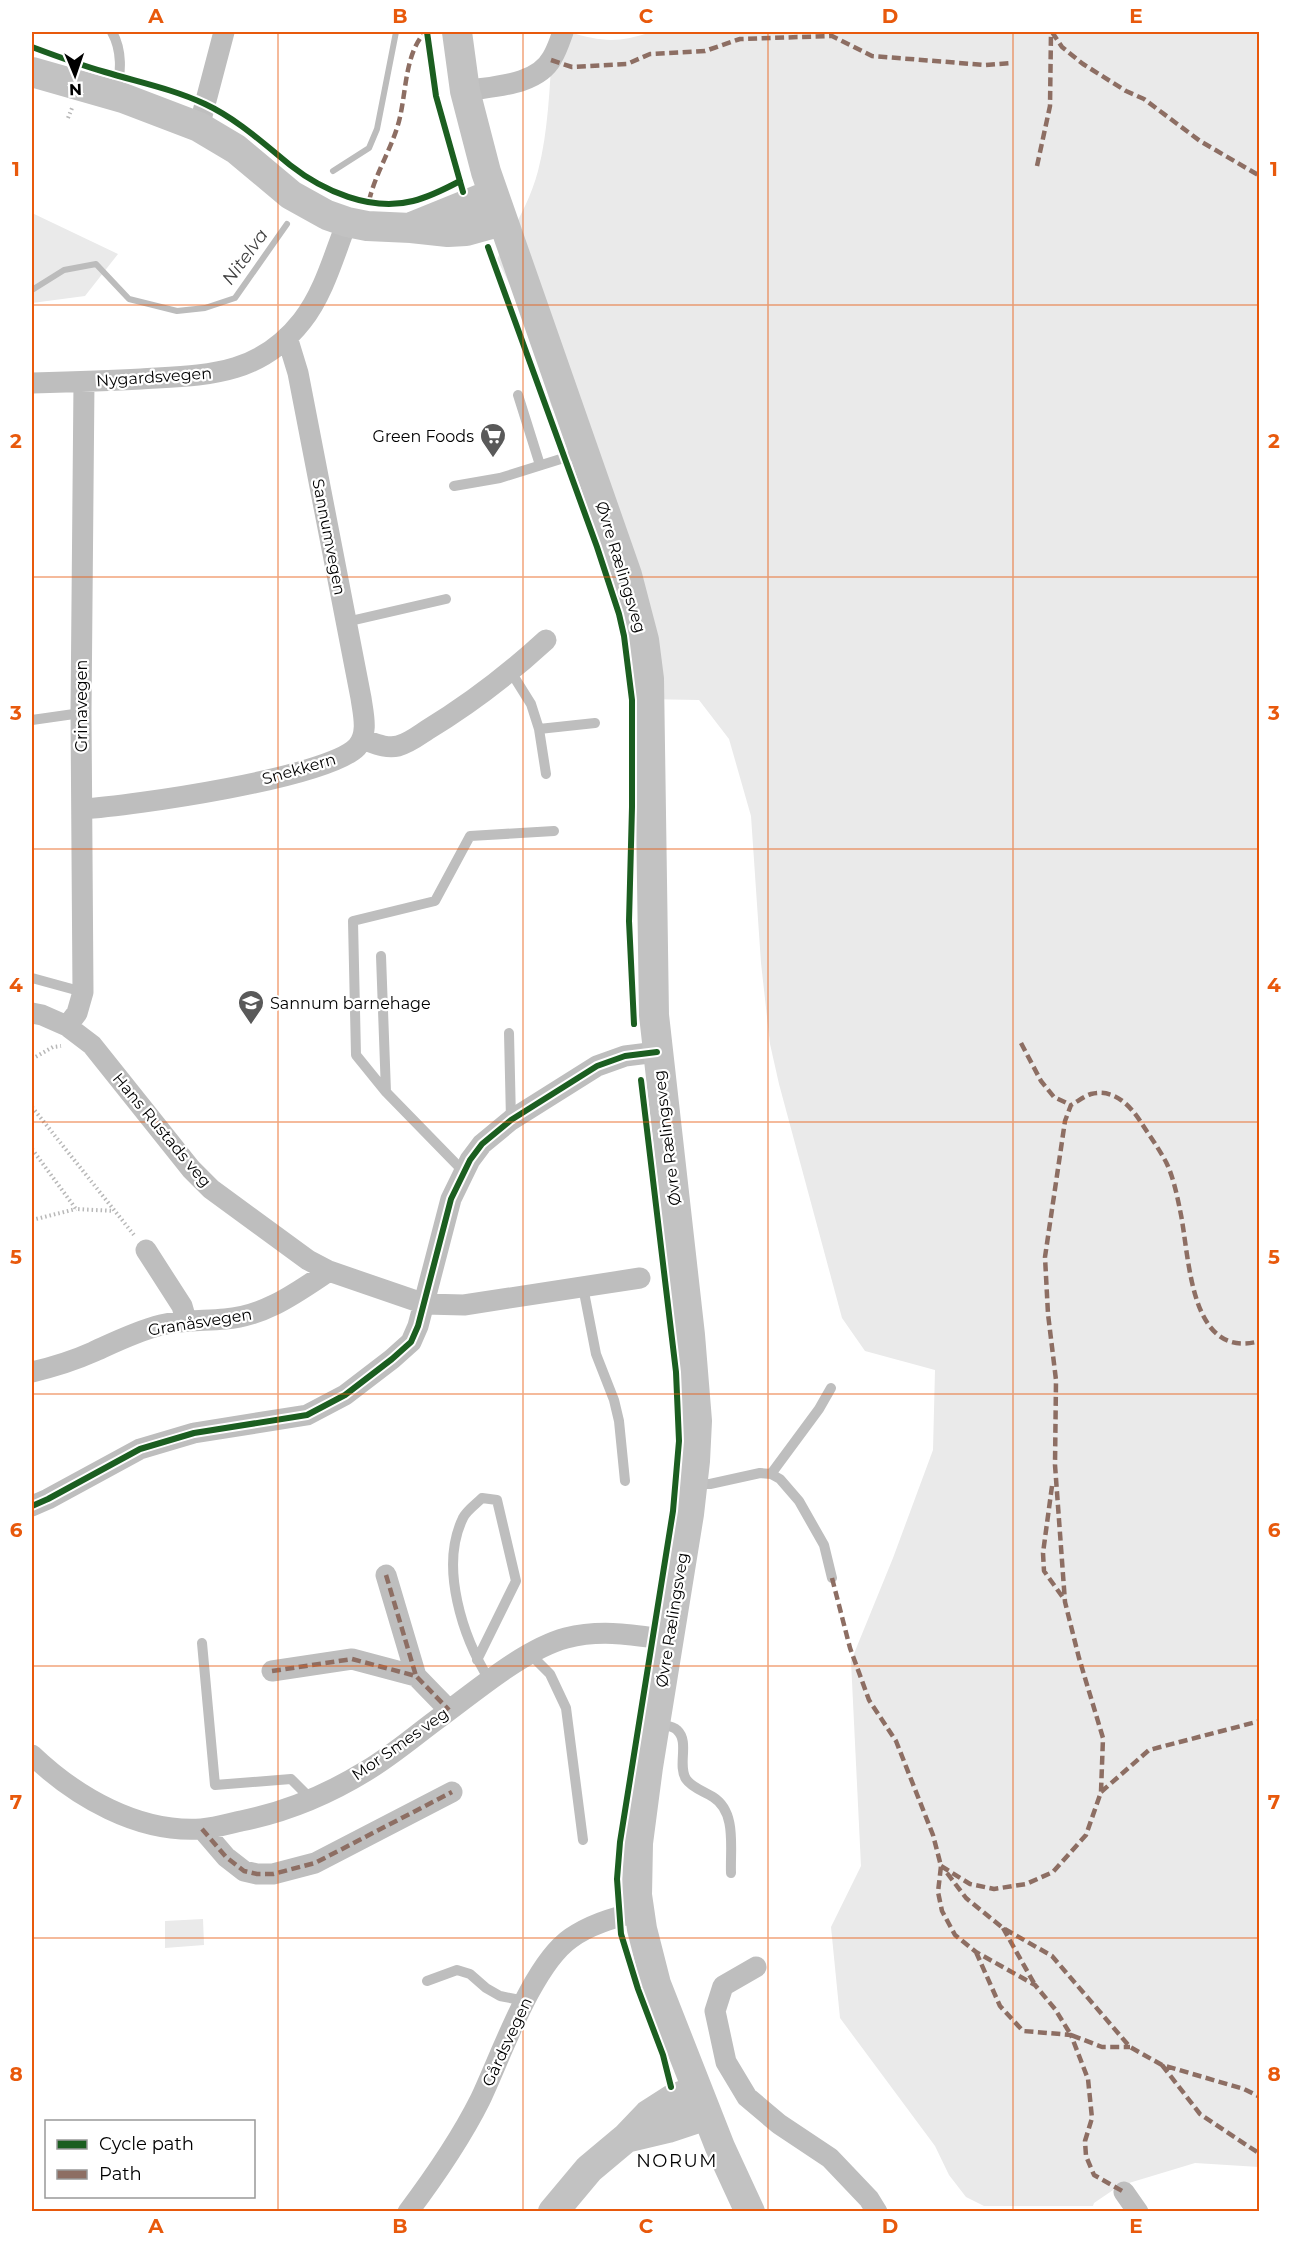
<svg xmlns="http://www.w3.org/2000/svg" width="1291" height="2243" font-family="Montserrat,sans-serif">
<rect width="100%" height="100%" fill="#fff"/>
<path fill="#eaeaea" d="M569 32C602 42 619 43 651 32H1259V2167L1195 2163 1119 2186 1094 2203 1093 2206H984L966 2197 949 2175 935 2146 840 2018 831 1927 861 1866 851 1661 893 1558 933 1450 935 1370 865 1351 842 1318 779 1084 770 1044 761 963 751 816 729 739 699 700 643 699 639 639 568 442 551 405 539 363 511 287 497 259C512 231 530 202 538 171 548 133 550 85 552 47Z
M32 213 118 254 85 296 32 303Z
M203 1919 204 1945 165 1948V1921Z"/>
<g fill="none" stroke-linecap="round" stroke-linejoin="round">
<path stroke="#bcbcbc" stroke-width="6" d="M333 171 369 148 377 129 396 32
M32 290 64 270 96 264 129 299 177 311 205 308 235 298 287 224"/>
<path stroke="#b8b8b8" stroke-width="4" stroke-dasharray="1.5 3" stroke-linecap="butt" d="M68 118 72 108
M32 1059 53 1047 61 1046
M32 1107 134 1235
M32 1149 76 1209 114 1211
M32 1220 76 1209"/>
<path stroke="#bebebe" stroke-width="10" d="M112 32C122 50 122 73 115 93
M518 395 540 465
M454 486 500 478 583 452
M346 622 446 599
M511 672 531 704 539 729 546 774
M32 720 81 713
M539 729 595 723
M381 956 386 1092
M32 978 83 992
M509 1033 511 1120
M464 1172 386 1092 356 1055 353 921 435 901 470 836 554 831
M583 1287 596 1354 614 1400 619 1421 625 1481
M771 1474 819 1409 831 1388
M693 1484H710L760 1473 771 1474 780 1479 799 1501 824 1545 832 1578
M202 1643 215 1785 291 1779 312 1800
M531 1655 550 1674 566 1708 583 1840
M477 1660 516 1581 497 1500 482 1498C476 1504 466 1511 463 1518 439 1567 463 1638 490 1681
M656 1723C662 1725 673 1726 677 1730 690 1742 677 1765 686 1779 692 1788 704 1791 713 1797 737 1812 730 1848 731 1873
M427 1981 457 1970 470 1974 486 1988 500 1996 525 2001"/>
<path stroke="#bebebe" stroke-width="21" d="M465 91C492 86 537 86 552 58 557 50 560 40 563 32
M199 127 224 32
M32 383C68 382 104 381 141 379 205 375 258 377 302 321 324 293 334 255 347 222
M362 739C374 743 386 749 398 746 409 743 418 736 427 730 470 704 509 674 546 640
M82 809C131 806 328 778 357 747 369 734 363 713 361 698L298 373 287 337
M32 1013 42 1015 67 1026 92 1045 191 1169 211 1189 308 1260 329 1271 425 1304 464 1305 640 1278
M67 1026 77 1013 83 992 81 713 84 382
M146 1250 182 1306 186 1320
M32 1372C53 1367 73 1361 93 1352 115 1342 137 1331 161 1325 183 1320 204 1321 225 1319 265 1316 296 1293 329 1271
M32 1506 48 1499 140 1449 194 1433 307 1415 345 1395 392 1359 411 1342 418 1326 451 1199 470 1160 482 1144 511 1120 597 1066 625 1056 657 1052
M386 1575 416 1676
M272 1671 352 1659 416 1676 449 1710
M32 1755C76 1797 138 1833 201 1829 214 1828 228 1824 241 1821 286 1812 327 1795 366 1771 393 1755 418 1733 443 1715 477 1690 525 1649 566 1638 602 1629 633 1635 669 1640
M202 1829 226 1857 244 1871 257 1874H273L315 1863 452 1792
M756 1967 723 1986 715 2011 726 2062 747 2097 779 2124 830 2158 869 2199 877 2212
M1124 2192 1138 2212
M408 2212C435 2176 460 2140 480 2100 501 2056 532 1965 571 1938 591 1924 614 1917 639 1912"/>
<path stroke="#c2c2c2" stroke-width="30" d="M457 32 465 91 486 172 627 575 644 640 649 679 654 1015 690 1335 697 1421 695 1461 689 1514 648 1767 638 1843 637 1895 642 1929 656 1984 720 2147 750 2212
M32 72 123 98 199 127 236 149 291 195 327 215 347 222 367 226 411 228 448 232 466 231 502 221
M414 226 493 194
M626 2138 668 2128 707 2115
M553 2212 589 2169 626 2138 648 2115 673 2099 697 2090"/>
<path stroke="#8d6e63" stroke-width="4.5" stroke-dasharray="9 4.5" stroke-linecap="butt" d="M1052 32 1062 47 1083 64 1126 91 1144 99 1200 141 1260 176
M551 60 572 67 627 64 650 54 705 51 740 39 832 36 872 56 985 65 1011 63
M1037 166 1050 106 1051 32
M369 201C375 175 389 153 397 128 407 98 403 56 425 32
M1021 1043 1041 1081 1054 1097 1071 1105
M1052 1486 1043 1553 1044 1571 1064 1599
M386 1575 416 1676
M832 1578 850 1648 869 1700 896 1741 933 1835 941 1866 938 1892 942 1911 955 1935 976 1952 1035 1985 1055 2009 1071 2035 1102 2047H1130
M272 1671 352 1659 416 1676 449 1710
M1101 1792 1149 1750 1260 1721
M202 1829 226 1857 244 1871 257 1874H273L315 1863 452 1792
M941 1866 970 1884 994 1889 1026 1884 1053 1872 1086 1835 1101 1792 1103 1738 1079 1658 1065 1602 1055 1465 1056 1380 1048 1314 1045 1257 1065 1121 1071 1105C1077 1102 1084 1096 1091 1094 1114 1088 1131 1106 1142 1124 1150 1136 1159 1149 1166 1162 1173 1176 1177 1195 1180 1210 1190 1255 1188 1361 1260 1341
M947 1873 966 1898 1003 1928 1052 1956 1130 2047 1162 2065 1244 2089 1260 2097
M1003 1928 1035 1985
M976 1952 1000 2006 1023 2031 1071 2035 1088 2079 1092 2118 1085 2141 1086 2156 1094 2175 1124 2192
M1162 2065 1200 2114 1260 2154"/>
<defs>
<path id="cycleway" d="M427 32 436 96 463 192
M32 47C56 56 80 65 105 72 138 82 173 89 205 104 237 119 263 143 290 165 323 191 371 212 413 201 429 197 445 189 460 181
M488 247 597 547 619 614 624 636 632 700V807L629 921 634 1024
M641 1080 676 1372 679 1441 673 1511 620 1842 617 1879 621 1934 638 1989 663 2055 671 2087
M32 1506 48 1499 140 1449 194 1433 307 1415 345 1395 392 1359 411 1342 418 1326 451 1199 470 1160 482 1144 511 1120 597 1066 625 1056 657 1052"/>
</defs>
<use href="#cycleway" stroke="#fff" stroke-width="10"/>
<use href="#cycleway" stroke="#1b5e20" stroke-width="6"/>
</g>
<path fill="none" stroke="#e8590c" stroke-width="1.5" stroke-opacity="0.55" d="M278 32V2212M523 32V2212M768 32V2212M1013 32V2212M32 305H1260M32 577H1260M32 849H1260M32 1122H1260M32 1394H1260M32 1666H1260M32 1938H1260"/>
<defs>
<symbol id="supermarket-pin" viewBox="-11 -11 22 30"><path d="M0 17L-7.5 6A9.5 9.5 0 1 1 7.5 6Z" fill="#595959" stroke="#fff"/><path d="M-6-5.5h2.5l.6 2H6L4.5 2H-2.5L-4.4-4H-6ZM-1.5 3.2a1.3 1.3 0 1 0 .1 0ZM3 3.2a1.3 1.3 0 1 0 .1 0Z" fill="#fff"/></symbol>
<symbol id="school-pin" viewBox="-11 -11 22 30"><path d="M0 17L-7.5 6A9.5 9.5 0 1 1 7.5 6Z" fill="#595959" stroke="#fff"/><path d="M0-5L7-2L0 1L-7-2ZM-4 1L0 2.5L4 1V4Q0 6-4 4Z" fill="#fff"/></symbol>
</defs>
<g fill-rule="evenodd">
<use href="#supermarket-pin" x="478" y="421" width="30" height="40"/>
<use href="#school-pin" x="236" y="988" width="30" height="40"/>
</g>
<g text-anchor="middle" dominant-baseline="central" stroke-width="4.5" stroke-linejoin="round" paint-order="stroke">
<g font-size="16" fill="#000" stroke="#fff">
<text transform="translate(154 377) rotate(-4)">Nygardsvegen</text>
<text transform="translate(329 537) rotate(79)">Sannumvegen</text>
<text transform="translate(621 567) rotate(73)">Øvre Rælingsveg</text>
<text transform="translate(81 706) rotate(-90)">Grinavegen</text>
<text transform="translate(299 769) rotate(-16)">Snekkern</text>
<text transform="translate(162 1130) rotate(50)">Hans Rustads veg</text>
<text transform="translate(667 1138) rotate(-97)">Øvre Rælingsveg</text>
<text transform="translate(200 1322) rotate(-9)">Granåsvegen</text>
<text transform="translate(672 1620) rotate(-81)">Øvre Rælingsveg</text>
<text transform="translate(400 1744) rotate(-35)">Mor Smes veg</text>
<text transform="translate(507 2042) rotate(-65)">Gårdsvegen</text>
</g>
<g font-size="16" fill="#000" stroke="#fff" text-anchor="end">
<text x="474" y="436">Green Foods</text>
<text x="270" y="1003" text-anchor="start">Sannum barnehage</text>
</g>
<g font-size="18" font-style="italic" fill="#414141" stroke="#fff">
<text transform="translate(245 257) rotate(-54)">Nitelva</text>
</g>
<g font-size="18" letter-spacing="1.5" fill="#000" stroke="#fff">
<text x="677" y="2161">NORUM</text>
</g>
</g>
<rect width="1291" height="2243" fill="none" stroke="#ffffff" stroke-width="66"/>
<rect x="45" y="2120" width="210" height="78" fill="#ffffff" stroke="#999999" stroke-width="1.5"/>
<rect x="57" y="2140" width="30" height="9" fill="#1b5e20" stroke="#999999" stroke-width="1.5"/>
<text x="99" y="2150" font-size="18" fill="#000000">Cycle path</text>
<rect x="57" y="2170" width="30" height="9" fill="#8d6e63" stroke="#999999" stroke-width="1.5"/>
<text x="99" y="2180" font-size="18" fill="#000000">Path</text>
<g transform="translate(75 75) rotate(178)" stroke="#ffffff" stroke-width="4.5" paint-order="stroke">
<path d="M0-4.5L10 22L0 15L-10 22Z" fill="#000000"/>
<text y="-9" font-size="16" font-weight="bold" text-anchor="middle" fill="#000000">N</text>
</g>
<rect x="33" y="33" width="1225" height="2177" fill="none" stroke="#e8590c" stroke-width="2"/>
<g font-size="20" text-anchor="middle" font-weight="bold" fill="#e8590c">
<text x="156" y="23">A</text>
<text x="400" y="23">B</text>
<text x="646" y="23">C</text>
<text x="890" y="23">D</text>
<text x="1136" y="23">E</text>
<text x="16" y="176">1</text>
<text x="1274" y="176">1</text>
<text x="16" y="448">2</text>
<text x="1274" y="448">2</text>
<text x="16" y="720">3</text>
<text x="1274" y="720">3</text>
<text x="16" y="992">4</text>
<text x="1274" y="992">4</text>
<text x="16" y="1264">5</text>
<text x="1274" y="1264">5</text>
<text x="16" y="1537">6</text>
<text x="1274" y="1537">6</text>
<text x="16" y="1809">7</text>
<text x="1274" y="1809">7</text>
<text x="16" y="2081">8</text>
<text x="1274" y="2081">8</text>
<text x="156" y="2233">A</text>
<text x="400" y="2233">B</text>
<text x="646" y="2233">C</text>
<text x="890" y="2233">D</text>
<text x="1136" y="2233">E</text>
</g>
</svg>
